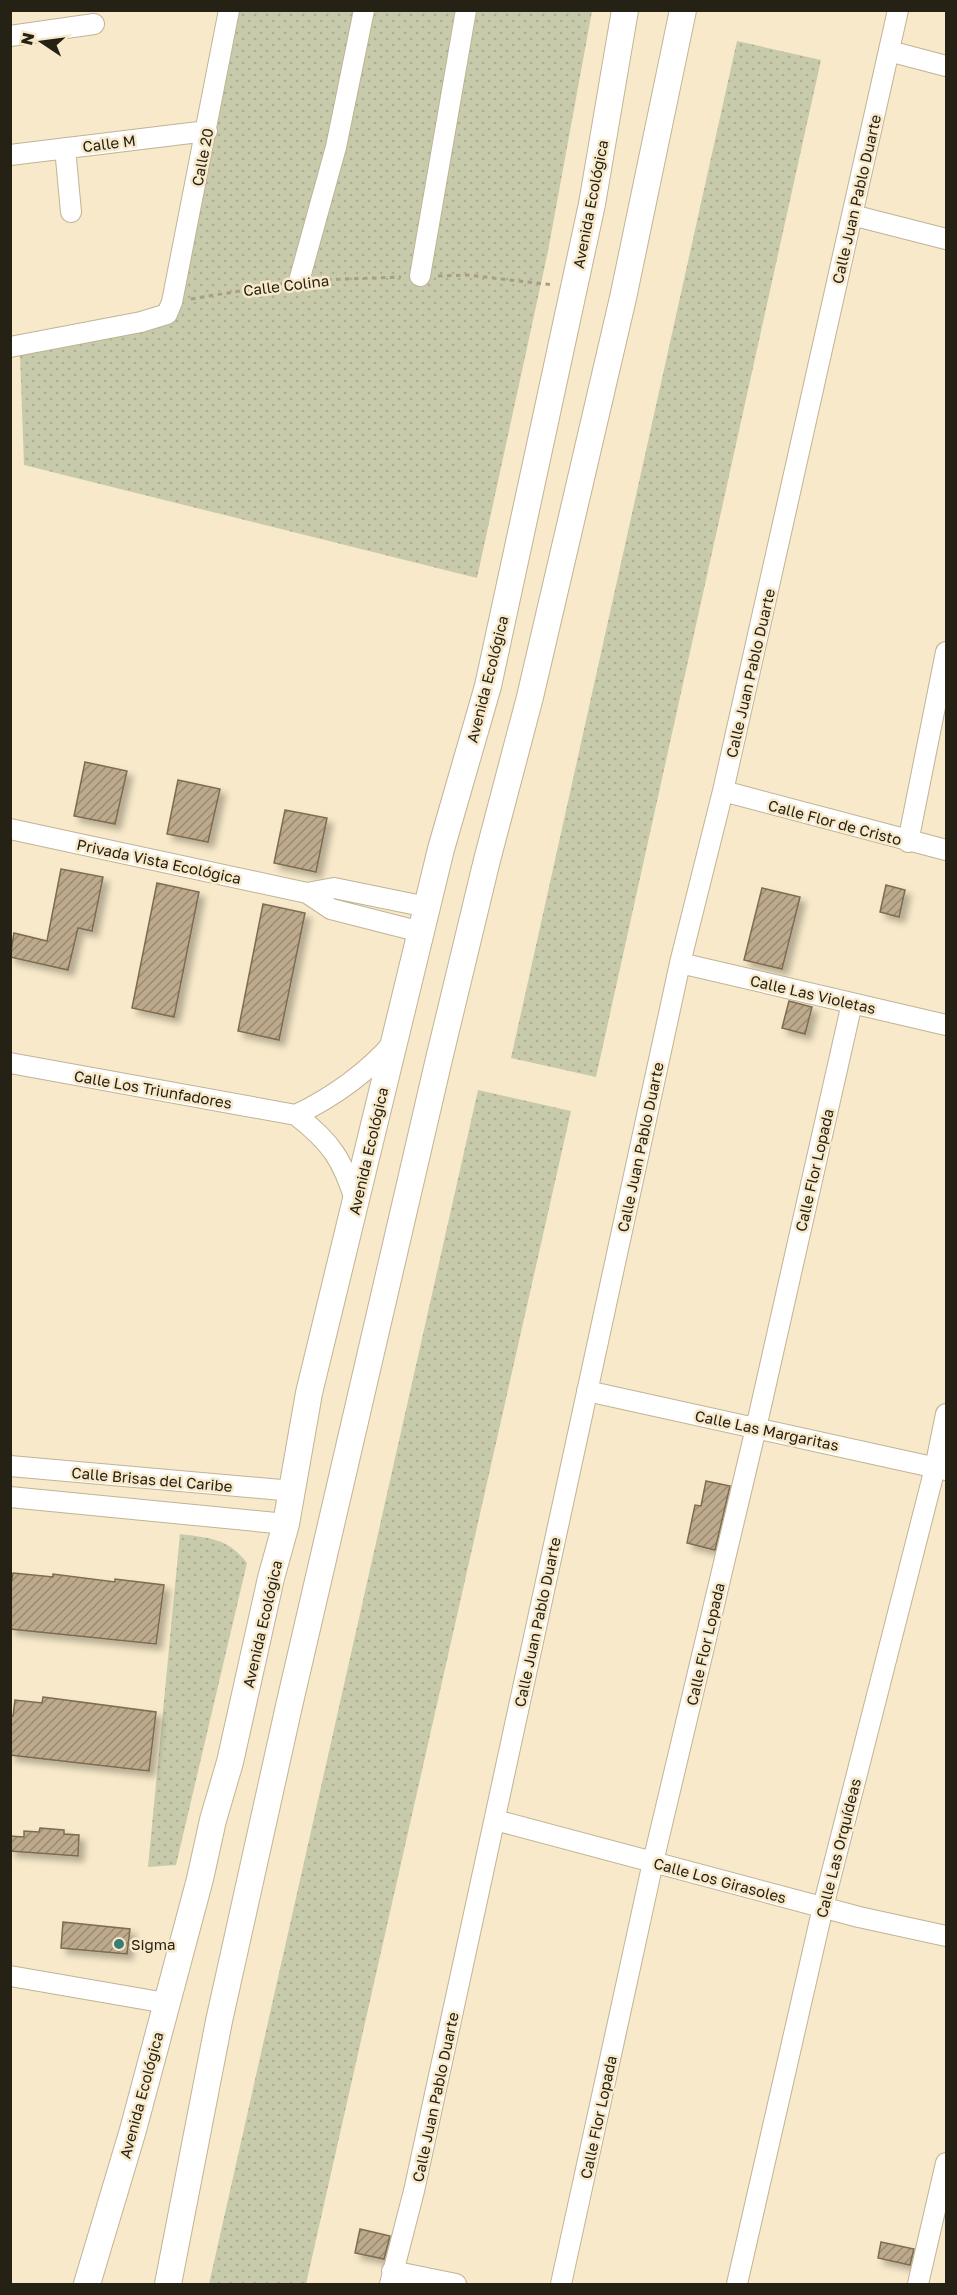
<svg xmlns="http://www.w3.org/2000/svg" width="957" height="2295" font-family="'Golos Text',sans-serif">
<defs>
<pattern id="grass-dots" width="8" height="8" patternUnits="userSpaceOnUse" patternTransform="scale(1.5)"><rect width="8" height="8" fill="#c8caac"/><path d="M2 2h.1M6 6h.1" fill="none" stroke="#acad93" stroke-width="1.8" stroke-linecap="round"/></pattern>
<pattern id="building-hatch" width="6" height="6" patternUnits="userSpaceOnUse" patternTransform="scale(1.5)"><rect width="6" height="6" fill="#bdaa8c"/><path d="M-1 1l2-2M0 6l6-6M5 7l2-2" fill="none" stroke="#998a71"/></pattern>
<filter id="shadow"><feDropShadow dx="5.5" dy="5.5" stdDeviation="3" flood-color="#0004"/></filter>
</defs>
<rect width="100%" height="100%" fill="#f7e9c9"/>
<path fill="url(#grass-dots)" d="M238 11H592L548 251 477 578 24 465 20 354 158 325 178 315Z
M737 41 821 60 596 1077 511 1058Z
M478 1090 571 1111 306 2284H209Z
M180 1534C210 1538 228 1538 247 1563L176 1865 148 1867Z"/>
<path fill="url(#building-hatch)" stroke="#7d6c51" stroke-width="1.5" filter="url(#shadow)" d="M85 762 127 771 115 824 74 816Z
M178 780 220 789 208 842 167 834Z
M285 810 327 818 316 872 274 863Z
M61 869 103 877 92 931 78 928 68 970 10 957 14 933 47 941Z
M157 883 199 892 174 1017 132 1008Z
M886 885 905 890 899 917 880 912Z
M762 888 800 897 782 969 744 960Z
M263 904 305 913 279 1040 238 1031Z
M789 1001 812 1007 805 1034 782 1028Z
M706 1481 730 1486 715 1550 687 1543 695 1505 701 1506Z
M13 1573 53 1577V1574L115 1582V1579L164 1585 156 1644 10 1629V1589Z
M43 1697 156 1712 149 1771 10 1755V1715L13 1716 15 1700 42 1703Z
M40 1828 64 1830V1834L79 1835 78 1856 10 1851V1836L24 1837V1831L39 1832Z
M63 1922 130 1929 127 1954 61 1948Z
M360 2229 390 2236 384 2259 355 2253Z
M881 2242 914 2249 910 2265 878 2258Z"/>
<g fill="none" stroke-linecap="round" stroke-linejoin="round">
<defs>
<path id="minor" d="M10 36 94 24
M889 51 946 66
M65 148 71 212
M10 155 207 131
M852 215 946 239
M420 276 466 10
M299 281 336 147 364 10
M10 347 141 322 167 314 172 302 229 10
M723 791 946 850
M10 829 307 893 331 909 421 932
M908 842 946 652
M307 893 334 888 427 907
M680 963 946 1025
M10 1063 296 1115C331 1142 343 1160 356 1203
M296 1115C335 1096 366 1074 394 1042
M587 1391 946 1470
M10 1466 293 1491
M10 1497 286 1524
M495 1820 859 1917 946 1936
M10 1976 166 2003
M392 2271 456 2284
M390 2284 414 2191 680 963 723 791 898 10
M561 2284 653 1862 756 1428 852 1003
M737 2284 823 1907 935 1468 946 1414
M918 2284 946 2163"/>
<path id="major" d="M87 2284 133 2130 200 1879 213 1820 230 1762 271 1578 286 1524 309 1393 441 849 488 686 592 204 625 10
M168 2284 219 2021 289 1706 439 1059 487 860 530 697 623 298 683 10"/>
</defs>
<use href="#minor" stroke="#c1b395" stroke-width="22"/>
<use href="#major" stroke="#c1b395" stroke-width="28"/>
<path stroke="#a89e85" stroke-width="3" stroke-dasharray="4.5 4.5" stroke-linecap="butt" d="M438 276 467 275 554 285
M318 280 401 277
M191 299 282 284"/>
<use href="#minor" stroke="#fff" stroke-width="20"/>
<use href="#major" stroke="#fff" stroke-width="26"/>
</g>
<circle fill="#387e75" stroke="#f7e9c9" stroke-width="2" cx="119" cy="1944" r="6"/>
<g text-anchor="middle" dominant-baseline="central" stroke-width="5" stroke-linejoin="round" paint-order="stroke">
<g font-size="15" fill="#262115" stroke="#f7e9c9">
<text transform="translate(109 143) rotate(-7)">Calle M</text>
<text transform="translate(202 157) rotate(-79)">Calle 20</text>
<text transform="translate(856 199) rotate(-77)">Calle Juan Pablo Duarte</text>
<text transform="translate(590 204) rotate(-79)">Avenida Ecológica</text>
<text transform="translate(286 285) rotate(-7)">Calle Colina</text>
<text transform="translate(750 673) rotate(-77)">Calle Juan Pablo Duarte</text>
<text transform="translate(487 679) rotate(-76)">Avenida Ecológica</text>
<text transform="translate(835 822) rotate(15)">Calle Flor de Cristo</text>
<text transform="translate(159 861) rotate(12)">Privada Vista Ecológica</text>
<text transform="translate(813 994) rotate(13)">Calle Las Violetas</text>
<text transform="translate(153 1089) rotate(10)">Calle Los Triunfadores</text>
<text transform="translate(640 1147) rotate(-78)">Calle Juan Pablo Duarte</text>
<text transform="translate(368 1151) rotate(-77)">Avenida Ecológica</text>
<text transform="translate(814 1170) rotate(-77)">Calle Flor Lopada</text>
<text transform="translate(767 1430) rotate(12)">Calle Las Margaritas</text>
<text transform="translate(152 1479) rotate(5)">Calle Brisas del Caribe</text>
<text transform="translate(537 1622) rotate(-78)">Calle Juan Pablo Duarte</text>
<text transform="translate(262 1624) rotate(-77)">Avenida Ecológica</text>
<text transform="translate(705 1644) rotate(-77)">Calle Flor Lopada</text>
<text transform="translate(838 1848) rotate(-76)">Calle Las Orquídeas</text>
<text transform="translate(720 1880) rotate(15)">Calle Los Girasoles</text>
<text transform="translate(141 2095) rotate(-75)">Avenida Ecológica</text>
<text transform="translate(435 2097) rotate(-78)">Calle Juan Pablo Duarte</text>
<text transform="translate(598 2117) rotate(-78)">Calle Flor Lopada</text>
</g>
<g font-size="15" fill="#262115" stroke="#f7e9c9" text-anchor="start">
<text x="131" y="1944">Sigma</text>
</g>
</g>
<rect width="957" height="2295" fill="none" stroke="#262115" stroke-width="24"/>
<g transform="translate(42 42) rotate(283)" stroke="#f7e9c9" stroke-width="4.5" paint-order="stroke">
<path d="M0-4.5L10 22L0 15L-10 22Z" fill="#262115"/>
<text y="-9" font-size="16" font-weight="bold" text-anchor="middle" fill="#262115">N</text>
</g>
</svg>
